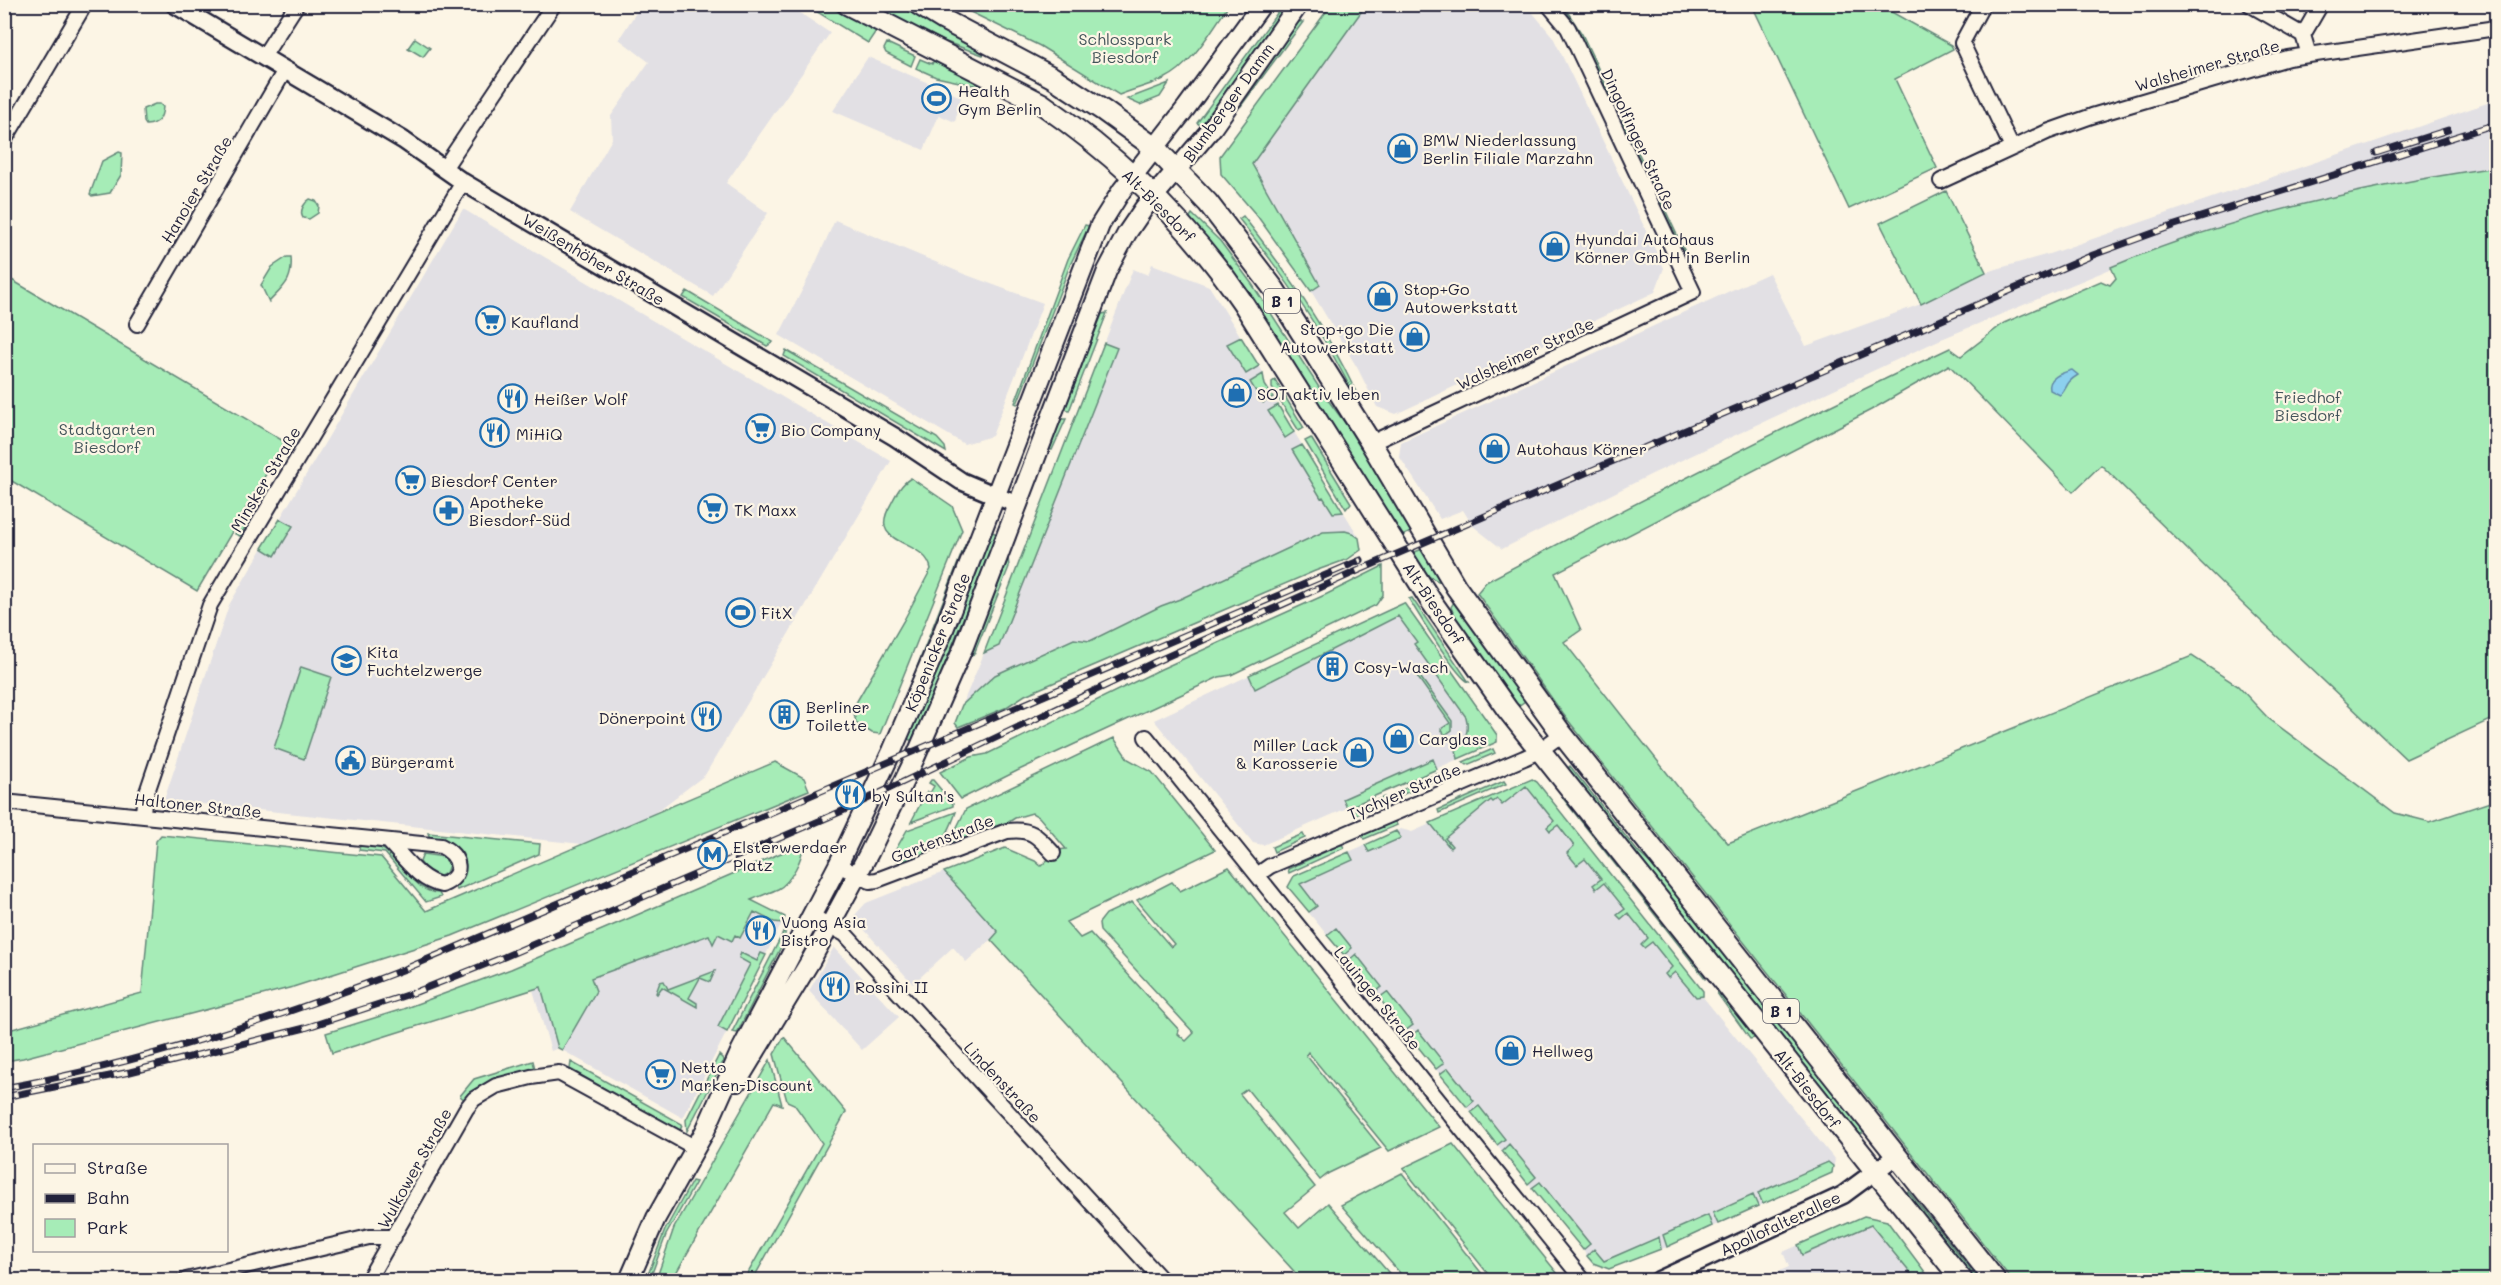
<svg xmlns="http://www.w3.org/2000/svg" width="2501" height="1285" font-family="Mali,sans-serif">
<rect width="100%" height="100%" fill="#fcf5e5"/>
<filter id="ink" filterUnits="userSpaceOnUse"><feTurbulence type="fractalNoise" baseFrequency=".0167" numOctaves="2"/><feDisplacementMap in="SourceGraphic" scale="12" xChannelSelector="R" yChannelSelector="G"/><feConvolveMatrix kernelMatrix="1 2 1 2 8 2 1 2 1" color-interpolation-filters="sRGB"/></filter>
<g filter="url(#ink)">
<path fill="#e2e0e4" d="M641 5H788L830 33 726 183 768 213 713 296 570 212 612 139 611 116 649 62 619 39Z
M1331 5H1523L1533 13 1553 37 1664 268 1655 292 1396 414 1377 407 1358 369 1311 291 1258 217 1221 174 1220 156Z
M868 57 961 97 955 122 939 115 924 150 833 111Z
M2496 100V167L2437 176 2314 201 2161 248 1939 340 1654 473 1502 549 1473 526 1463 510 1440 519 1399 456 1401 442 1769 273 1806 346 1921 304 1986 272 2049 254Z
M463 209 891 461 705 775 648 818 582 844 164 800 229 605Z
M835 220 964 274 1043 303 992 436 964 444 779 335 813 269Z
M1152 264 1209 286 1263 372 1265 385 1359 537 1345 531 1324 532 1180 599 1161 606 1090 641 1074 639 994 676 962 705 988 644 1133 269 1148 275Z
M1404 603 1497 735V742L1263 845 1253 843 1154 720Z
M1532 779 1703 991V997L1835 1160 1832 1173 1667 1247 1609 1269 1593 1263 1288 887 1294 876 1401 829 1412 832Z
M944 872 999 932 966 962 953 947 913 984 853 917 866 903Z
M764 907 785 917 683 1118 562 1050 558 1048 551 1051 533 990Z
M834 947 899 1017 862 1050 809 991Z
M1864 1216 1887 1221 1931 1280H1778L1775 1273 1789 1267 1783 1252Z"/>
<path fill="#a6ecb7" stroke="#648779" stroke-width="1.5" d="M806 5H826L876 31 868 43Z
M867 5H906L985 52 983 55 946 42Z
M956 5H1229C1212 29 1192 66 1164 79 1150 85 1134 89 1119 95L1040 46Z
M1283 5H1287L1202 126 1197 123Z
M1331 5H1366L1252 164 1320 285 1311 291 1258 217 1221 174 1220 156Z
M1558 5H1563L1582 34 1614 102H1610L1569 20Z
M1752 5H1879L1951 45 1953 49 1895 79 1937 168 1849 209Z
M1295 21 1303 22 1241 106 1240 102Z
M415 38 430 48 423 57 408 48Z
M887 43 915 56 911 66 886 53 884 49Z
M920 59 932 64 934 60 992 89 991 91 978 86 936 77 916 68Z
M1169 83 1160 97 1140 105 1127 99Z
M155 104H160L163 107C162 118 159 124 146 125L144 122 143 109Z
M1623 120 1686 254 1690 264H1686L1621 124Z
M119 152 122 153 121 175 110 193 92 196 90 194 102 161Z
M2496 167V714L2490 720 2406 759 2242 603 2101 465 2073 492 1949 365 1871 410 1555 573 1581 630 1564 642 1682 792 1728 843 2192 656 2238 686 2268 718 2395 813 2430 822 2496 800V1280H2012L1563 714 1477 593 1486 582C1639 501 1793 422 1950 348L1961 356 2004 323 2101 281 2110 285 2116 278 2111 267C2233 215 2366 186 2496 167Z
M1946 191 1986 272 1921 304 1880 223Z
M310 199 316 201 319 206 318 213 309 219 303 218C299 211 304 203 310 199Z
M1192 214 1220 241 1252 284 1322 392 1357 439 1413 531 1402 536 1336 435 1188 220Z
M1243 216C1286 271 1326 328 1356 392L1353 393C1322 331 1282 272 1239 219Z
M1085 225 1089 226 1070 265 1017 404 1015 403 1068 259Z
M287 257H291C293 281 284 286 269 302L261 285 272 267Z
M5 276 285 442 197 591 5 477Z
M687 291 773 342 767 346 683 297Z
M1107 313 1069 411 1065 408 1102 314Z
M1241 337 1259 366 1246 374 1227 344Z
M1104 343 1117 348 999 646 984 653Z
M786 350 937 438 945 447 946 452 784 356Z
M1263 374 1265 385 1273 397 1263 403 1250 382Z
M1275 380 1304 428 1299 431 1272 388V382Z
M1278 405 1294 432 1285 438 1268 411Z
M1061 419H1066L1052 450 1049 449Z
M1311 438 1351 503 1346 509 1305 441Z
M1302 445 1304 448 1343 512 1333 513 1323 497 1321 498 1292 450Z
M911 478 952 506 962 530 880 734 872 733 856 723 853 708 904 620 931 569C925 537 865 548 891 504 896 494 901 484 911 478Z
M254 503 258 505 240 536 235 534Z
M280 519 293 526 275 556 262 548Z
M990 531 997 534 932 696 917 743 906 738Z
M1345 531 1352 533 1359 538 1361 550 1348 559 1315 571 1025 695 1005 708 958 727 955 723 962 705 995 675 1074 639 1090 641 1161 606 1180 599 1323 532Z
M969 541 935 633 893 728 965 545Z
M1425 548 1442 579 1440 582 1428 576 1412 553Z
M1008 557 1009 567 974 654 970 655Z
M1383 566V595L1376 605 1231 675 1219 677 1019 770 961 799 940 772 971 757 987 754 1161 669 1327 594Z
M1412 598 1469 682C1458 679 1418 614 1409 599Z
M1455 600 1528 699 1518 706 1454 616 1451 607Z
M1404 603 1497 735V742L1458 759 1456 750C1465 739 1470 732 1466 717L1414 644 1417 642 1398 616 1255 689 1249 675Z
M1411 664 1452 721V730L1445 735 1441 729 1450 723 1409 665Z
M301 667 331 677 304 759 274 748Z
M1114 738 1128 759 1152 772 1215 850 1066 922 1080 938 1090 933 1179 1030 1178 1034 1186 1041 1194 1033 1100 931 1099 923 1106 914 1132 902 1171 947 1174 944 1137 900 1172 882 1180 891 1229 867 1439 1127 1389 1151 1308 1052 1306 1055 1381 1148 1329 1173 1320 1180 1247 1089 1240 1094 1315 1187 1285 1212 1299 1228 1328 1203 1395 1280H1302L991 940 998 932 944 872 1005 848 1035 861 1041 866 1058 850 1066 849 1039 817 1032 813 1015 818 1004 825 947 847 966 809Z
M1493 749 1495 753 1467 765 1463 762Z
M1433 759 1437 769 1347 808 1343 799Z
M775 762 804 778 809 790 452 936 293 987 23 1058 5 1061V1031L142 993 156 841 161 835 381 857 426 911Z
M1570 766 1638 852 1667 879 1866 1130 1859 1136 1565 770Z
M1437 774V779L1397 797 1395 793Z
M1532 779 1537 782 1703 991V996L1696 997 1675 972 1668 978 1665 974 1672 967 1652 942 1644 948 1641 945 1648 938 1628 913 1621 919 1617 915 1625 909 1604 883 1596 889 1593 885 1601 879 1585 859 1577 865 1567 853 1574 846 1558 825 1550 831 1547 827 1554 821 1526 786 1502 805 1497 799 1493 802 1491 800 1445 838 1452 846 1450 848 1430 823Z
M931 780H933L953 804V806L911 822 927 791 930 793 934 786 929 783Z
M1504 781 1506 784 1439 813 1438 810Z
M1565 794 1705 971V978L1562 797Z
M1384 797 1386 802 1356 815 1352 812Z
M956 812C944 847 936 851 903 863L891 858 907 830Z
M1395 821 1397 825 1364 839 1362 835Z
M1396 831 1401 838 1369 852 1365 845Z
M428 833 540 844 539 854 457 890 455 887C478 861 460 840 430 838Z
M1303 834 1305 838 1274 852 1272 847Z
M802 844C805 856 790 883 778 889 769 893 760 896 751 900L785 917 783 923 774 922 754 912 740 938 735 935 732 941 718 934 713 944 709 935 591 978 596 991 562 1050 558 1048 541 987 332 1053 326 1033 403 1009 511 969Z
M1342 844 1344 848 1289 873 1288 869Z
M360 845C370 846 379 846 388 852 408 864 413 892 439 893L441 897 426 902 385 853 359 850Z
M1349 852 1353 860 1300 884 1317 906 1309 912 1288 887 1294 876Z
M423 854 444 857 449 865 446 873 437 878 429 874 420 862Z
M786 927 784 941 737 1033 732 1032Z
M1336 928 1352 948 1344 955 1327 935Z
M741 953 757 961 761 953 766 955 727 1032 718 1027 750 964 739 958Z
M1356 954 1382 987 1374 993 1348 961Z
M715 971 710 982 700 978 689 998 697 1003V1007L662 987 657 994 656 993 660 982 664 981 668 989Z
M1718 988 1755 1038 1750 1039 1717 993Z
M1387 992 1413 1025 1405 1031 1379 998Z
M1418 1030 1444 1063 1436 1069 1410 1037Z
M784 1037 846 1112 756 1274 760 1280H744L822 1143 794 1104 787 1101 774 1054Z
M719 1055 724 1060 687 1131 686 1120Z
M770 1060 782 1105 774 1102 672 1280 658 1274 674 1228Z
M533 1061 535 1069 507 1076 466 1101 460 1096 474 1079Z
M571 1062 682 1124 680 1132 570 1069Z
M1448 1068 1474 1101 1467 1107 1440 1074Z
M1479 1106 1505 1139 1497 1145 1471 1112Z
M1453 1144 1562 1279V1280H1493L1403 1168Z
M1509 1144 1536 1177 1528 1184 1502 1151Z
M1828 1162 1833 1166 1832 1173 1763 1204 1758 1193Z
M1402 1173 1487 1280H1406L1341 1205Z
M692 1181 696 1182 666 1235 651 1276 649 1280H646L665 1230Z
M1540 1182 1590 1244 1583 1250 1532 1188Z
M1908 1191 1979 1280H1972L1903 1195Z
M1753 1195 1758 1206 1718 1224 1713 1213Z
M1708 1215 1712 1226 1667 1247 1663 1235Z
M1864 1216 1887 1221 1931 1280H1916L1871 1225 1802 1255 1798 1245Z
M1659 1237 1661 1249 1609 1269 1593 1263 1587 1256 1594 1249 1604 1261Z"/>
<path fill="#8cd0ee" stroke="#628aa6" stroke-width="1.5" d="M2072 370 2078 375C2063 384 2069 388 2060 395L2050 390C2047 377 2062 373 2072 370Z"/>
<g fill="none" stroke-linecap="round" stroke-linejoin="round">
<defs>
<path id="minor" d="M1983 4 1962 43 2012 148
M2249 4 2303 35 2309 55
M2303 35 2321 4
M263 57 297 4
M4 141 85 4
M445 167 554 4
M1941 181 2047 132 2092 116 2288 58 2496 28
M137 324 285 70
M1371 443 1693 292 1568 28 1548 4
M1146 737 1583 1280
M4 802 441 846C461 856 465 876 442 885 419 881 404 857 388 841
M143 815 144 801 210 605 463 182
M838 865 870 881 877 880 1007 831C1031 828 1037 835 1053 853
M1257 875 1270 866 1524 758 1539 751 1562 734
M812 916 845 934 1162 1280
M186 1280 369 1237H394
M368 1280 466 1109 474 1099 496 1086 531 1077 559 1073 696 1148"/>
<path id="tertiary" d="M174 4 403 140 463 182 895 437 961 481 1018 505
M1659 1280 1843 1195 1896 1156"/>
<path id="secondary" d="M737 1082 811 960 869 853 915 758 964 646 1107 271 1127 233 1144 208 1213 127 1299 4
M629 1280 656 1218 705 1131 741 1050 838 865 892 751 941 637 1100 225 1122 190 1186 108 1262 4"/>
<path id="primary" d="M847 4 1042 104C1120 158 1190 225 1243 303L1431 601 1507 709 1962 1280
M918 4 944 20 1052 77 1104 111 1155 148 1208 203 1274 289 1371 443 1456 587 1562 734 1995 1280"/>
</defs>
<use href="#minor" stroke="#22223b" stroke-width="18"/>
<use href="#tertiary" stroke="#22223b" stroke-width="21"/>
<use href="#secondary" stroke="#22223b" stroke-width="22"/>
<use href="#primary" stroke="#22223b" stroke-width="24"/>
<use href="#minor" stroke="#fcf5e5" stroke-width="14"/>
<use href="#tertiary" stroke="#fcf5e5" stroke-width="16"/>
<use href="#secondary" stroke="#fcf5e5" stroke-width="18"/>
<use href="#primary" stroke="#fcf5e5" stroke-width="20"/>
<defs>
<path id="rail" d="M2376 153 2448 130
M4 1088C142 1063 275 1019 405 969L1361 560
M4 1097 130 1072 305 1028 416 992 504 957 840 812 1157 661 1355 572 2093 255 2175 225 2496 124"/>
</defs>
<use href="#rail" stroke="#22223b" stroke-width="7"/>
<use href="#rail" stroke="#fcf5e5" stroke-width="4.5" stroke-dasharray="14" stroke-linecap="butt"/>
</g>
</g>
<defs>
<symbol id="stadium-ring" viewBox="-11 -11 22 22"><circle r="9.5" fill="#fcf5e5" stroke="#1f6fb2" stroke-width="1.5"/><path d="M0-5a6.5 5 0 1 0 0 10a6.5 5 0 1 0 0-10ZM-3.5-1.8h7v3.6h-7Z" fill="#1f6fb2"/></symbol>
<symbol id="shop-ring" viewBox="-11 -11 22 22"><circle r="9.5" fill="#fcf5e5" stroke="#1f6fb2" stroke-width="1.5"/><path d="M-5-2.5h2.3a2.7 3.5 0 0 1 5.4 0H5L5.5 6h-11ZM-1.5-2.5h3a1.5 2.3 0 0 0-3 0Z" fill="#1f6fb2"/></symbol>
<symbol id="supermarket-ring" viewBox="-11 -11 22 22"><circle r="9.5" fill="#fcf5e5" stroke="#1f6fb2" stroke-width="1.5"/><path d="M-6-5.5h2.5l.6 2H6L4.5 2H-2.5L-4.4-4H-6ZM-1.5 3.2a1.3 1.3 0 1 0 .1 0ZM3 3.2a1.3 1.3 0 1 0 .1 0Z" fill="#1f6fb2"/></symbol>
<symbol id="restaurant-ring" viewBox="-11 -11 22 22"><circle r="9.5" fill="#fcf5e5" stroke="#1f6fb2" stroke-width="1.5"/><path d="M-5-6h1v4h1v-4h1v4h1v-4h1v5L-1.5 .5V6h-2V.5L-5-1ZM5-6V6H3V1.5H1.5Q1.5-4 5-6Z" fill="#1f6fb2"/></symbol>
<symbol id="pharmacy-ring" viewBox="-11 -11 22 22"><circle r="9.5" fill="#fcf5e5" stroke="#1f6fb2" stroke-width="1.5"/><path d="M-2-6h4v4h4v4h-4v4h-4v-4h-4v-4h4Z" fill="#1f6fb2"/></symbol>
<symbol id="school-ring" viewBox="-11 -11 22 22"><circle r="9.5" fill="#fcf5e5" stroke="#1f6fb2" stroke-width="1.5"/><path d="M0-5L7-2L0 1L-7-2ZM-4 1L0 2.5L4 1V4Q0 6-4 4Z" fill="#1f6fb2"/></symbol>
<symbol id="building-ring" viewBox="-11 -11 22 22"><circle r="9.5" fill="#fcf5e5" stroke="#1f6fb2" stroke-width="1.5"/><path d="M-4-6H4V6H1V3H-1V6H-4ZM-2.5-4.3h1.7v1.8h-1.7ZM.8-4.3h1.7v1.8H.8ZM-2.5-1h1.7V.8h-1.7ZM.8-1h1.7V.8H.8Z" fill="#1f6fb2"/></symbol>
<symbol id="civic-ring" viewBox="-11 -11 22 22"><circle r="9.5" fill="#fcf5e5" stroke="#1f6fb2" stroke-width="1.5"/><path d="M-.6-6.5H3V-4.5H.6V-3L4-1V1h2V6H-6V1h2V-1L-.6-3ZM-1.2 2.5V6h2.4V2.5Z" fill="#1f6fb2"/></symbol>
<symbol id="metro-ring" viewBox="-11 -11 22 22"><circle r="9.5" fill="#fcf5e5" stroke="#1f6fb2" stroke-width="1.5"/><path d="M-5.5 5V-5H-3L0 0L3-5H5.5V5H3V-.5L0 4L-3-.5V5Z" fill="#1f6fb2"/></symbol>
</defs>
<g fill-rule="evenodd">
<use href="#stadium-ring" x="920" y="82" width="33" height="33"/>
<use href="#shop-ring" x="1386" y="132" width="33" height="33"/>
<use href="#shop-ring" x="1538" y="230" width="33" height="33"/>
<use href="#shop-ring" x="1366" y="280" width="33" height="33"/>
<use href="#supermarket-ring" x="474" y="304" width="33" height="33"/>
<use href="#shop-ring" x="1398" y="320" width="33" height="33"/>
<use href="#shop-ring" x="1220" y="376" width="33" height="33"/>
<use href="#restaurant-ring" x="496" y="382" width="33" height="33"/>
<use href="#supermarket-ring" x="744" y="412" width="33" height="33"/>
<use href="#restaurant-ring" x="478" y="416" width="33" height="33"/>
<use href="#shop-ring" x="1478" y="432" width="33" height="33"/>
<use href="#supermarket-ring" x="394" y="464" width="33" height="33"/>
<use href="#supermarket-ring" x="696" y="492" width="33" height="33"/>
<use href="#pharmacy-ring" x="432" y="494" width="33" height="33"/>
<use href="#stadium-ring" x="724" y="596" width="33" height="33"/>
<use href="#school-ring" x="330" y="644" width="33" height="33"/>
<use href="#building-ring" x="1316" y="650" width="33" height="33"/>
<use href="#building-ring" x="768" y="698" width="33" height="33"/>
<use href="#restaurant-ring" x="690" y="700" width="33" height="33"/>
<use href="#shop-ring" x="1382" y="722" width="33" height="33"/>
<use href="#shop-ring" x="1342" y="736" width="33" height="33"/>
<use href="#civic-ring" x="334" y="744" width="33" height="33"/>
<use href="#restaurant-ring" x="834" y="778" width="33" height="33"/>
<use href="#metro-ring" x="696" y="838" width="33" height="33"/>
<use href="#restaurant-ring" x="744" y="914" width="33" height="33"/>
<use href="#restaurant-ring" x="818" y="970" width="33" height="33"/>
<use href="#shop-ring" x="1494" y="1034" width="33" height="33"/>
<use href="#supermarket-ring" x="644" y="1058" width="33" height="33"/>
</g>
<g text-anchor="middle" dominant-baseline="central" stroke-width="4.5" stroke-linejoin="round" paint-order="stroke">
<g fill="#fcf5e5" stroke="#63616e" stroke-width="1.5">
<rect x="1264" y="289" width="36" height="24" rx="4.5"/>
<rect x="1763" y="999" width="36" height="24" rx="4.5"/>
</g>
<g font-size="15" font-weight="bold" fill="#22223b">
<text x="1282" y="301">B 1</text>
<text x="1781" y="1011">B 1</text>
</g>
<g font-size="16" fill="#43545a" stroke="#fcf5e5">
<text x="1125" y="38">Schlosspark<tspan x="1125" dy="18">Biesdorf</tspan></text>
<text x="2308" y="396">Friedhof<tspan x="2308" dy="18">Biesdorf</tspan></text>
<text x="107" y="428">Stadtgarten<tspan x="107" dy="18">Biesdorf</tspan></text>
</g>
<g font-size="16" fill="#22223b" stroke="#fcf5e5">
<text transform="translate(2207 65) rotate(-16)">Walsheimer Straße</text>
<text transform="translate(1228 102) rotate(-54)">Blumberger Damm</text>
<text transform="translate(1639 139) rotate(65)">Dingolfinger Straße</text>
<text transform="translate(196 189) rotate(-59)">Hanoier Straße</text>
<text transform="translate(1159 205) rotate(45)">Alt-Biesdorf</text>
<text transform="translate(594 259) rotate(31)">Weißenhöher Straße</text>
<text transform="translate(1525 353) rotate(-25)">Walsheimer Straße</text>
<text transform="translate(265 479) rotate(-59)">Minsker Straße</text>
<text transform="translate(1434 603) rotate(56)">Alt-Biesdorf</text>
<text transform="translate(937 642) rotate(-68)">Köpenicker Straße</text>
<text transform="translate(1404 791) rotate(-23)">Tychyer Straße</text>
<text transform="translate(198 805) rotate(6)">Haltoner Straße</text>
<text transform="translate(942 838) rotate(-21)">Gartenstraße</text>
<text transform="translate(1378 998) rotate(51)">Lauinger Straße</text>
<text transform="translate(1003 1082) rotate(47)">Lindenstraße</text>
<text transform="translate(1808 1088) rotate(52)">Alt-Biesdorf</text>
<text transform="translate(414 1168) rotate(-61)">Wulkower Straße</text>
<text transform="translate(1780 1223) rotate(-25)">Apollofalterallee</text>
</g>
<g font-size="16" fill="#22223b" stroke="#fcf5e5" text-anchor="start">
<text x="958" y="90">Health<tspan x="958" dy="18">Gym Berlin</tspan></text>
<text x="1423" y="139">BMW Niederlassung<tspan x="1423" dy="18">Berlin Filiale Marzahn</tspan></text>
<text x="1575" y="238">Hyundai Autohaus<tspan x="1575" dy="18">Körner GmbH in Berlin</tspan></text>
<text x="1404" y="288">Stop+Go<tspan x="1404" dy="18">Autowerkstatt</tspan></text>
<text x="511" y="321">Kaufland</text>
<text x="1394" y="328" text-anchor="end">Stop+go Die<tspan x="1394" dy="18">Autowerkstatt</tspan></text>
<text x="1257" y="393">SOT aktiv leben</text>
<text x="534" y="398">Heißer Wolf</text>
<text x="781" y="429">Bio Company</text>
<text x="516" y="433">MiHiQ</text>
<text x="1516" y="448">Autohaus Körner</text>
<text x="431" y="480">Biesdorf Center</text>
<text x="469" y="501">Apotheke<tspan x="469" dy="18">Biesdorf-Süd</tspan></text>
<text x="734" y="509">TK Maxx</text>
<text x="761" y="612">FitX</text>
<text x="367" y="651">Kita<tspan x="367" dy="18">Fuchtelzwerge</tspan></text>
<text x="1354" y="666">Cosy-Wasch</text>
<text x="806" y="706">Berliner<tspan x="806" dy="18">Toilette</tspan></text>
<text x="686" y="717" text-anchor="end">Dönerpoint</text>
<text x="1419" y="738">Carglass</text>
<text x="1338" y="744" text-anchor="end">Miller Lack<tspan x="1338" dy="18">&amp; Karosserie</tspan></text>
<text x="371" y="761">Bürgeramt</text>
<text x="872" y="795">by Sultan's</text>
<text x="733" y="846">Elsterwerdaer<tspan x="733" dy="18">Platz</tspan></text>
<text x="781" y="921">Vuong Asia<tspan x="781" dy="18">Bistro</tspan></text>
<text x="855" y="986">Rossini II</text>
<text x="1532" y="1050">Hellweg</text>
<text x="681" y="1066">Netto<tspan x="681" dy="18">Marken-Discount</tspan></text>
</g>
</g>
<rect width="2501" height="1285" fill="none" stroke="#fcf5e5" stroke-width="24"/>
<rect x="12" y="12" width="2477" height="1261" fill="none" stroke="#22223b" stroke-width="2" filter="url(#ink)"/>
<rect x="33" y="1144" width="195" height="108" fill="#fcf5e5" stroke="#a5a1a1" stroke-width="1.5"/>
<rect x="45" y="1164" width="30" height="9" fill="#fcf5e5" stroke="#a5a1a1" stroke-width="1.5"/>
<text x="87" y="1174" font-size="18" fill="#22223b">Straße</text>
<rect x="45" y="1194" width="30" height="9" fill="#22223b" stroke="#a5a1a1" stroke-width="1.5"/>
<text x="87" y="1204" font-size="18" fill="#22223b">Bahn</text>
<rect x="45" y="1219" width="30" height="18" fill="#a6ecb7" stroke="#a5a1a1" stroke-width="1.5"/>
<text x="87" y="1234" font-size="18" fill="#22223b">Park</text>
</svg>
